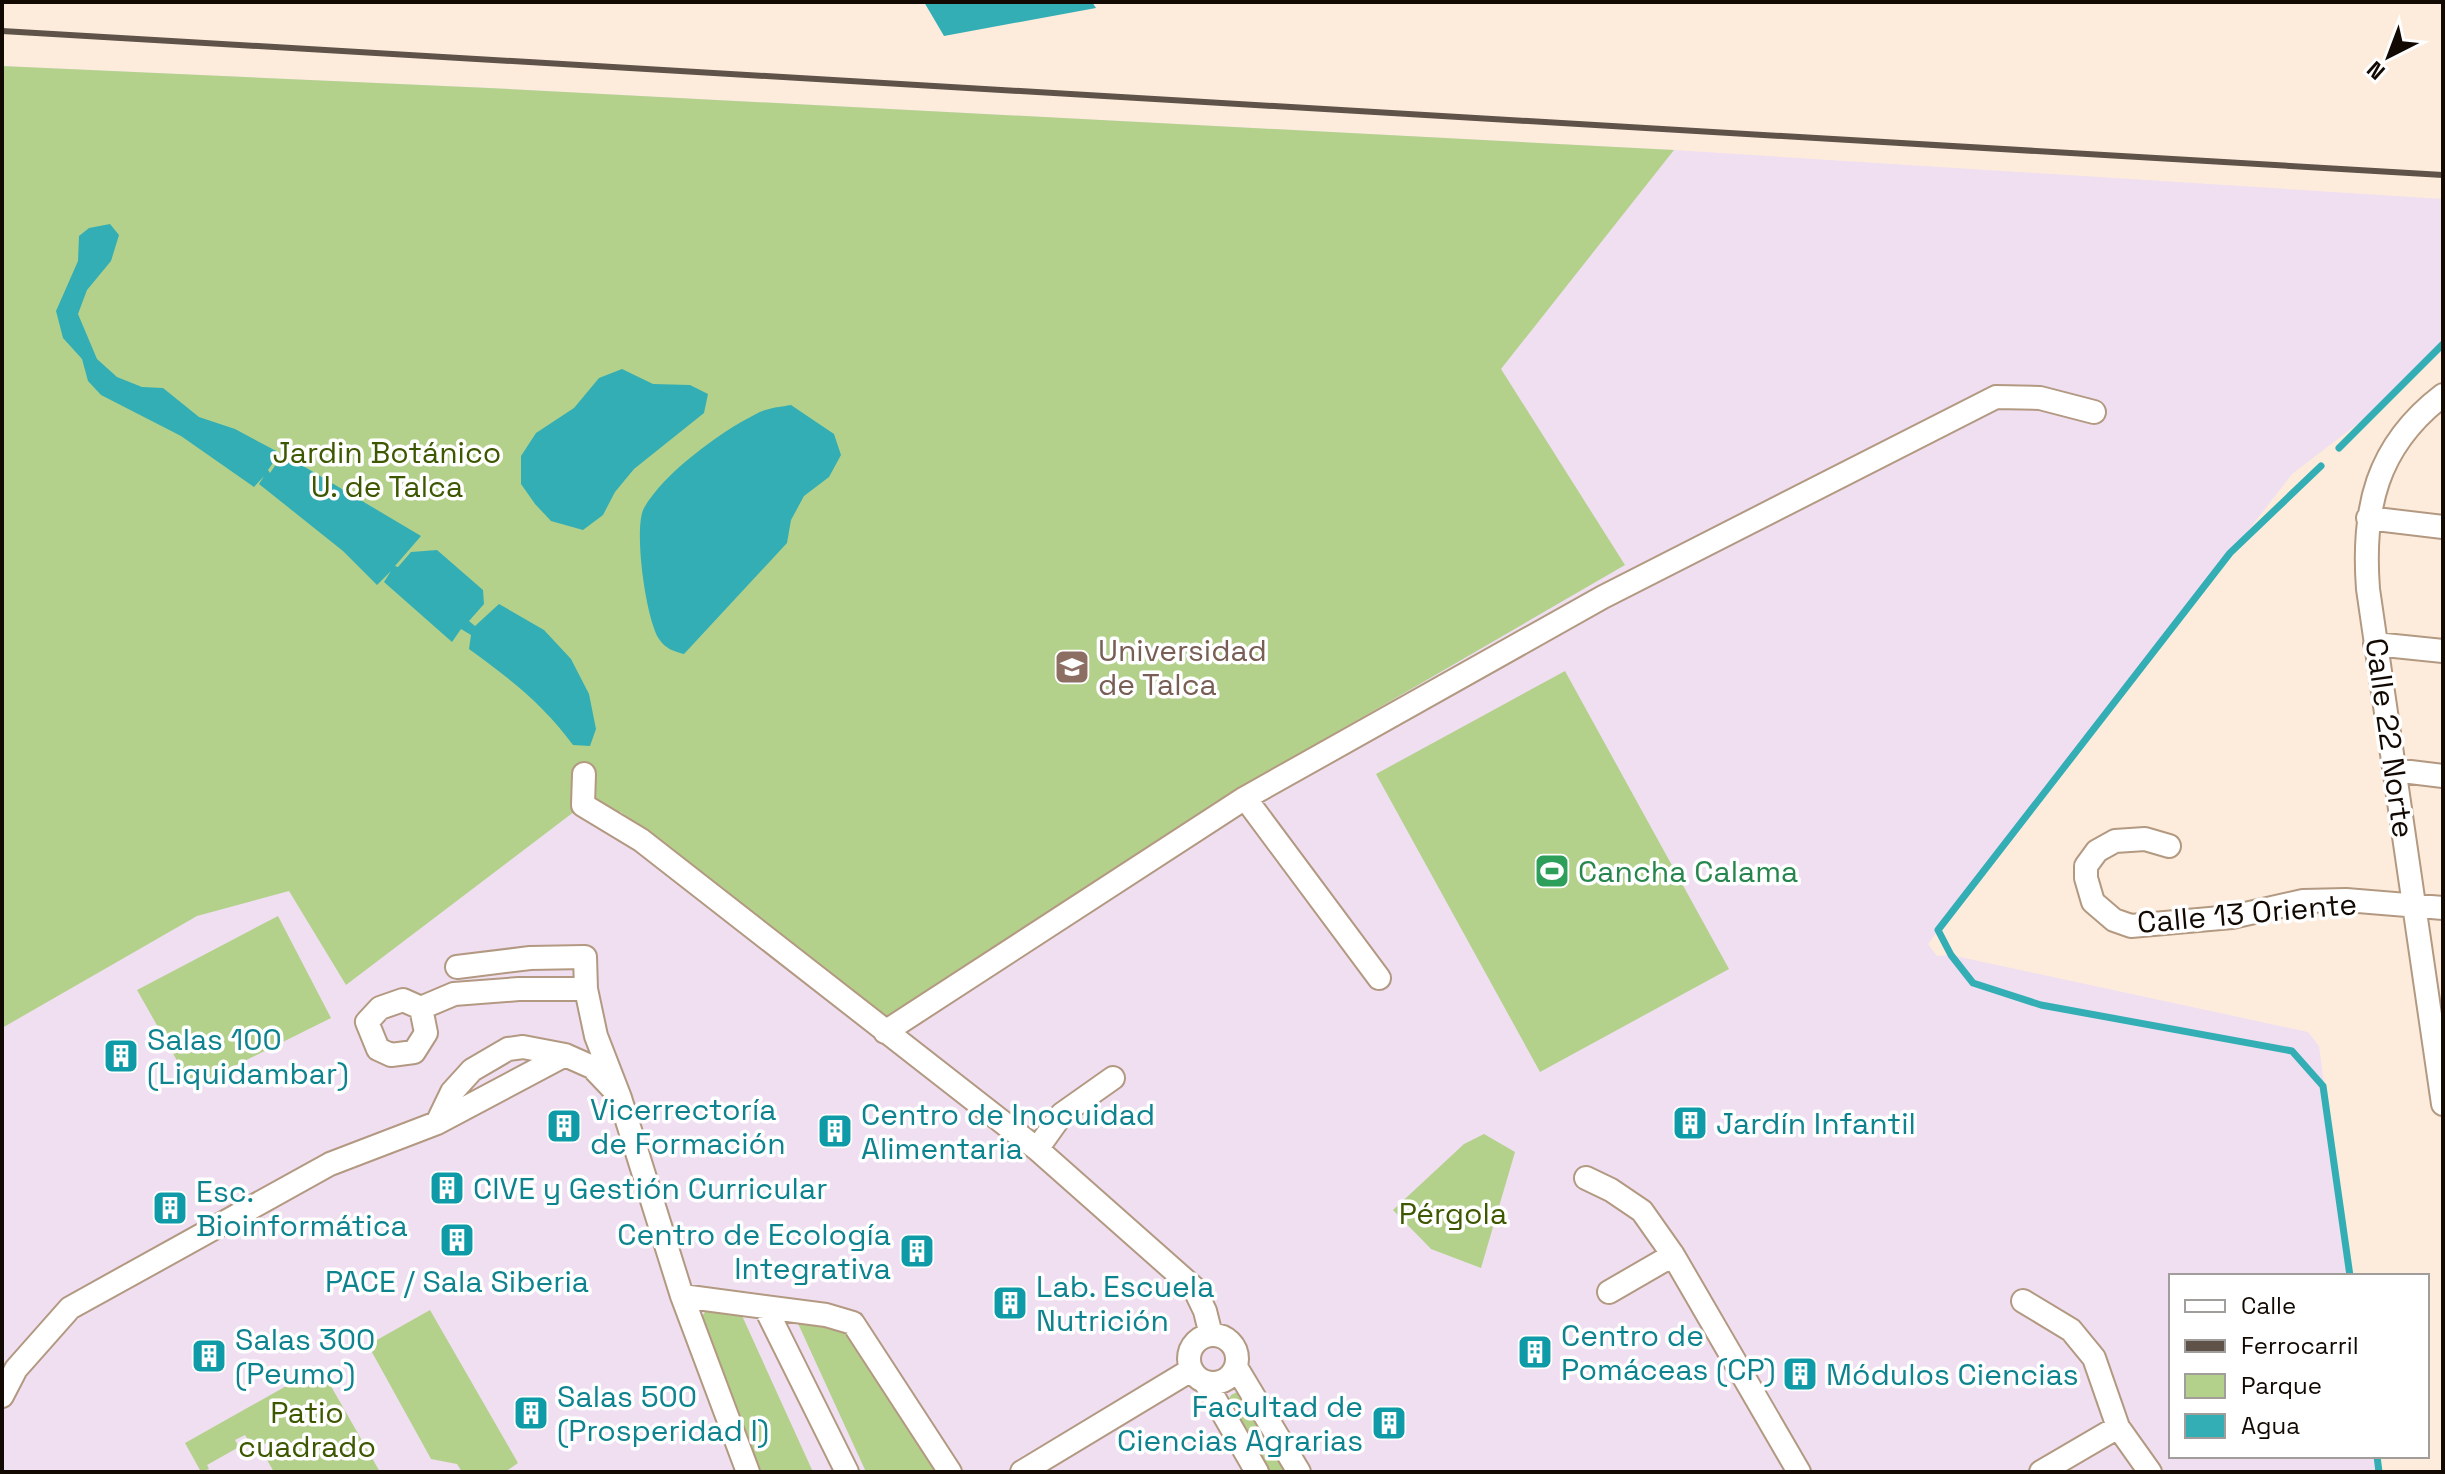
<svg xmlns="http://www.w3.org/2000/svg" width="2445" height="1474" font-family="'Space Grotesk',sans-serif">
<rect width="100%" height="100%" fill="#fdecdc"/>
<path fill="#efdff1" d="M2 66 489 88 1674 150 2443 199 2441 352 2385 403 2292 474 1928 944 1937 956 1951 955 2308 1032 2319 1046 2350 1276H2171V1456H2377L2379 1472H2Z"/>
<path fill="#b4d18c" d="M2 66 489 88 1674 150 1501 369 1625 565 1244 786 886 1026 621 812 591 810 583 805 346 985 289 891 197 916 2 1028Z
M1565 671 1729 969 1540 1072 1376 774Z
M278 916 331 1018 192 1087 137 990Z
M1484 1134 1515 1152 1481 1268 1431 1249 1393 1210 1464 1144Z
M710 1304 739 1309 813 1472H761L701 1318Z
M430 1310 518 1463 505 1472H462L457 1464 431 1459 368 1345Z
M795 1317 844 1330 855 1339 941 1472H866Z
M320 1367 380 1472H274L263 1453 270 1449 266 1443 259 1447 255 1440 249 1442 245 1435 235 1440 239 1447 207 1465 209 1469 201 1472 185 1443Z
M1237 1392 1243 1394 1288 1472H1268L1227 1403 1231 1395Z"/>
<path fill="#33aeb4" d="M924 2H1092L1096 8 944 36Z
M110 224 119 235 111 261 87 290 78 314 97 359 117 377 142 387 163 388 199 417 235 429 280 453 268 470 270 473 283 454 421 536 395 566 398 567 411 552 437 550 483 590 484 604 469 621 475 626 499 604 544 630 571 659 589 694 596 729 590 746 573 745C544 705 509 678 469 649L471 635 461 629 452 642 384 582 391 571 377 585 343 551 259 484 264 476 254 487 181 436 101 395 88 381 82 359 63 338 56 311 78 261 79 236 89 228Z
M622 369 653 384 690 385 708 394 704 413 634 469 615 492 603 515 583 530 551 521 535 504 521 484V456L536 433 574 408 599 378Z
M791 405 834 434 841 455 829 477 804 496 791 520 787 543 684 654C673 651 666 649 659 639 646 620 633 528 644 508 664 473 720 432 756 414 766 408 780 407 791 405Z"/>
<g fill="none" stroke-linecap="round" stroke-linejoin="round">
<path stroke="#33aeb4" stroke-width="7" d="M2339 448 2443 344
M2321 466 2230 553 1938 930 1951 955 1973 983 2041 1005 2292 1051 2323 1086 2350 1276
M2377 1456 2379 1472"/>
<defs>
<path id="minor" d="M2443 395C2376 446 2362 509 2368 589L2443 1104
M2368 518 2443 527
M2375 644 2443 651
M2394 770 2443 776
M584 774 583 805 641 840 1037 1149 1194 1288 1205 1311 1211 1335
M1245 798 1379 978
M2169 846 2145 839 2115 841 2097 851 2086 866V878L2093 902 2114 920 2131 926 2232 917 2303 901 2346 900 2443 908
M457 967 530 958 585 957 586 989
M421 1008 426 1033 414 1052 391 1055 378 1049 367 1022 380 1008 403 1000 421 1008 454 994 519 989H586L596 1036 620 1098 682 1296 748 1472
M885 1032 1245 798 1603 597 1996 397 2040 398 2094 412
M437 1123 452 1092 472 1070 508 1049 523 1047 565 1055
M1037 1149 1062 1114 1113 1078
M1586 1178 1611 1190 1642 1211 1673 1255 1799 1472
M1609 1292 1673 1255
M682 1296 826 1315 853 1323 950 1472
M2023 1301 2071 1330 2094 1358 2118 1427
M765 1307 847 1472
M1189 1359a24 24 0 1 1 48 0a24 24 0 1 1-48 0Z
M1236 1367 1299 1472
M1205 1382 1257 1472
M2 1396 16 1369 70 1308 330 1164 437 1123 565 1055 592 1067 612 1088
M1022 1472 1191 1370
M2041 1472 2118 1427 2150 1472"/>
</defs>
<use href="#minor" stroke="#b39981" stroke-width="26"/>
<use href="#minor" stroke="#fff" stroke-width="22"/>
<path stroke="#5e5249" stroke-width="6" d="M2 31 2443 175"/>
</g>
<defs>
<symbol id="university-square" viewBox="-11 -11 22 22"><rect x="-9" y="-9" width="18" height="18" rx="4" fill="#8d6e63" stroke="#fff"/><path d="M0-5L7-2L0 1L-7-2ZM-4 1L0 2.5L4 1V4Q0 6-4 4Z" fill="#fff"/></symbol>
<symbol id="stadium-square" viewBox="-11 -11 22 22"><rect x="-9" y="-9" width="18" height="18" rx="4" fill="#2e9e5b" stroke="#fff"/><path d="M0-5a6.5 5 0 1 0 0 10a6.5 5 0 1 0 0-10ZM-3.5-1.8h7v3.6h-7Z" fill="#fff"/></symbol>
<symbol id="building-square" viewBox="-11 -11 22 22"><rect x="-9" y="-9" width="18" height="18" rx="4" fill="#0f9aa8" stroke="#fff"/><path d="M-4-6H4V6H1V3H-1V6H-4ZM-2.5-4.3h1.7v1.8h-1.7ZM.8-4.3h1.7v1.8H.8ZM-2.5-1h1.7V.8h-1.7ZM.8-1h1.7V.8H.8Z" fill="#fff"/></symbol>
</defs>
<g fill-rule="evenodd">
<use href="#university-square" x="1052" y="647" width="40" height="40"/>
<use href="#stadium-square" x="1532" y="851" width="40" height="40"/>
<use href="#building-square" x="101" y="1036" width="40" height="40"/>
<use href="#building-square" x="1670" y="1103" width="40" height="40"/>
<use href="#building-square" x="544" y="1106" width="40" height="40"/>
<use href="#building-square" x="815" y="1111" width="40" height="40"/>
<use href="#building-square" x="427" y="1168" width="40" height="40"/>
<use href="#building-square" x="150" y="1188" width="40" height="40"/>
<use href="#building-square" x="437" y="1220" width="40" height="40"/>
<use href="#building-square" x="897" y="1231" width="40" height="40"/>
<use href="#building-square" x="990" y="1283" width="40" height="40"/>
<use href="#building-square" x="1515" y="1332" width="40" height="40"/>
<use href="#building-square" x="189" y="1336" width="40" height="40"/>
<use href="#building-square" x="1780" y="1354" width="40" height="40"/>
<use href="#building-square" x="511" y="1393" width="40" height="40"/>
<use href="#building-square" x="1369" y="1403" width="40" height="40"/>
</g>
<g text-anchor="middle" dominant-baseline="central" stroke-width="7" stroke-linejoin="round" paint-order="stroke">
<g font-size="30" fill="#3e5701" stroke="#fff">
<text x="387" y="452">Jardin Botánico<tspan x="387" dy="34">U. de Talca</tspan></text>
<text x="1453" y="1213">Pérgola</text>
<text x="307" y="1412">Patio<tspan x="307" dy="34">cuadrado</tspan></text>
</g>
<g font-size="30" fill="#785e54" stroke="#fff" text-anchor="start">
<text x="1098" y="650">Universidad<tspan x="1098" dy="34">de Talca</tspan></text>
</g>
<g font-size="30" fill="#120903" stroke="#fff">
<text transform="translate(2390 738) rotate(82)">Calle 22 Norte</text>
<text transform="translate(2247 913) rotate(-5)">Calle 13 Oriente</text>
</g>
<g font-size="30" fill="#27864d" stroke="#fff" text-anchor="start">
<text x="1578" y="871">Cancha Calama</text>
</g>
<g font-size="30" fill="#0d838f" stroke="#fff" text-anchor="start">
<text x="147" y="1039">Salas 100<tspan x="147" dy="34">(Liquidambar)</tspan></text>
<text x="590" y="1109">Vicerrectoría<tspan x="590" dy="34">de Formación</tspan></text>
<text x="861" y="1114">Centro de Inocuidad<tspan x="861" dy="34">Alimentaria</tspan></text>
<text x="1716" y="1123">Jardín Infantil</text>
<text x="473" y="1188">CIVE y Gestión Curricular</text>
<text x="196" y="1191">Esc.<tspan x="196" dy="34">Bioinformática</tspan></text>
<text x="891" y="1234" text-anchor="end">Centro de Ecología<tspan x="891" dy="34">Integrativa</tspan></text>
<text x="457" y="1281" text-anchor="middle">PACE / Sala Siberia</text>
<text x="1036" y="1286">Lab. Escuela<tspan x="1036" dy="34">Nutrición</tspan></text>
<text x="1561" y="1335">Centro de<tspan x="1561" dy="34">Pomáceas (CP)</tspan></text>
<text x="235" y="1339">Salas 300<tspan x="235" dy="34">(Peumo)</tspan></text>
<text x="1826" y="1374">Módulos Ciencias</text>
<text x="557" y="1396">Salas 500<tspan x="557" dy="34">(Prosperidad I)</tspan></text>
<text x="1363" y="1406" text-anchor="end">Facultad de<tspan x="1363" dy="34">Ciencias Agrarias</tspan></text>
</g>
</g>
<rect width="2445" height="1474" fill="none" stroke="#120903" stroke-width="8"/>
<rect x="2169" y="1274" width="260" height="184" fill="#ffffff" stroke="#a09d9a" stroke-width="2"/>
<rect x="2185" y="1300" width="40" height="12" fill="#ffffff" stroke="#a09d9a" stroke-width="2"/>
<text x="2241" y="1314" font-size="24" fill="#120903">Calle</text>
<rect x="2185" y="1340" width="40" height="12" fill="#5e5249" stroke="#a09d9a" stroke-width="2"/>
<text x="2241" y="1354" font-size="24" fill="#120903">Ferrocarril</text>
<rect x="2185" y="1374" width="40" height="24" fill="#b4d18c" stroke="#a09d9a" stroke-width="2"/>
<text x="2241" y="1394" font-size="24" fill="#120903">Parque</text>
<rect x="2185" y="1414" width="40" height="24" fill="#33aeb4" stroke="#a09d9a" stroke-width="2"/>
<text x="2241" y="1434" font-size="24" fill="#120903">Agua</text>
<g transform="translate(2389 56) rotate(222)" stroke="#ffffff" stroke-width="6" paint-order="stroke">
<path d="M0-6L14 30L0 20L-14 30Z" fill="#120903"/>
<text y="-12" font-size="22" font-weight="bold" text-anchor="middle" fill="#120903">N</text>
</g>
</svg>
